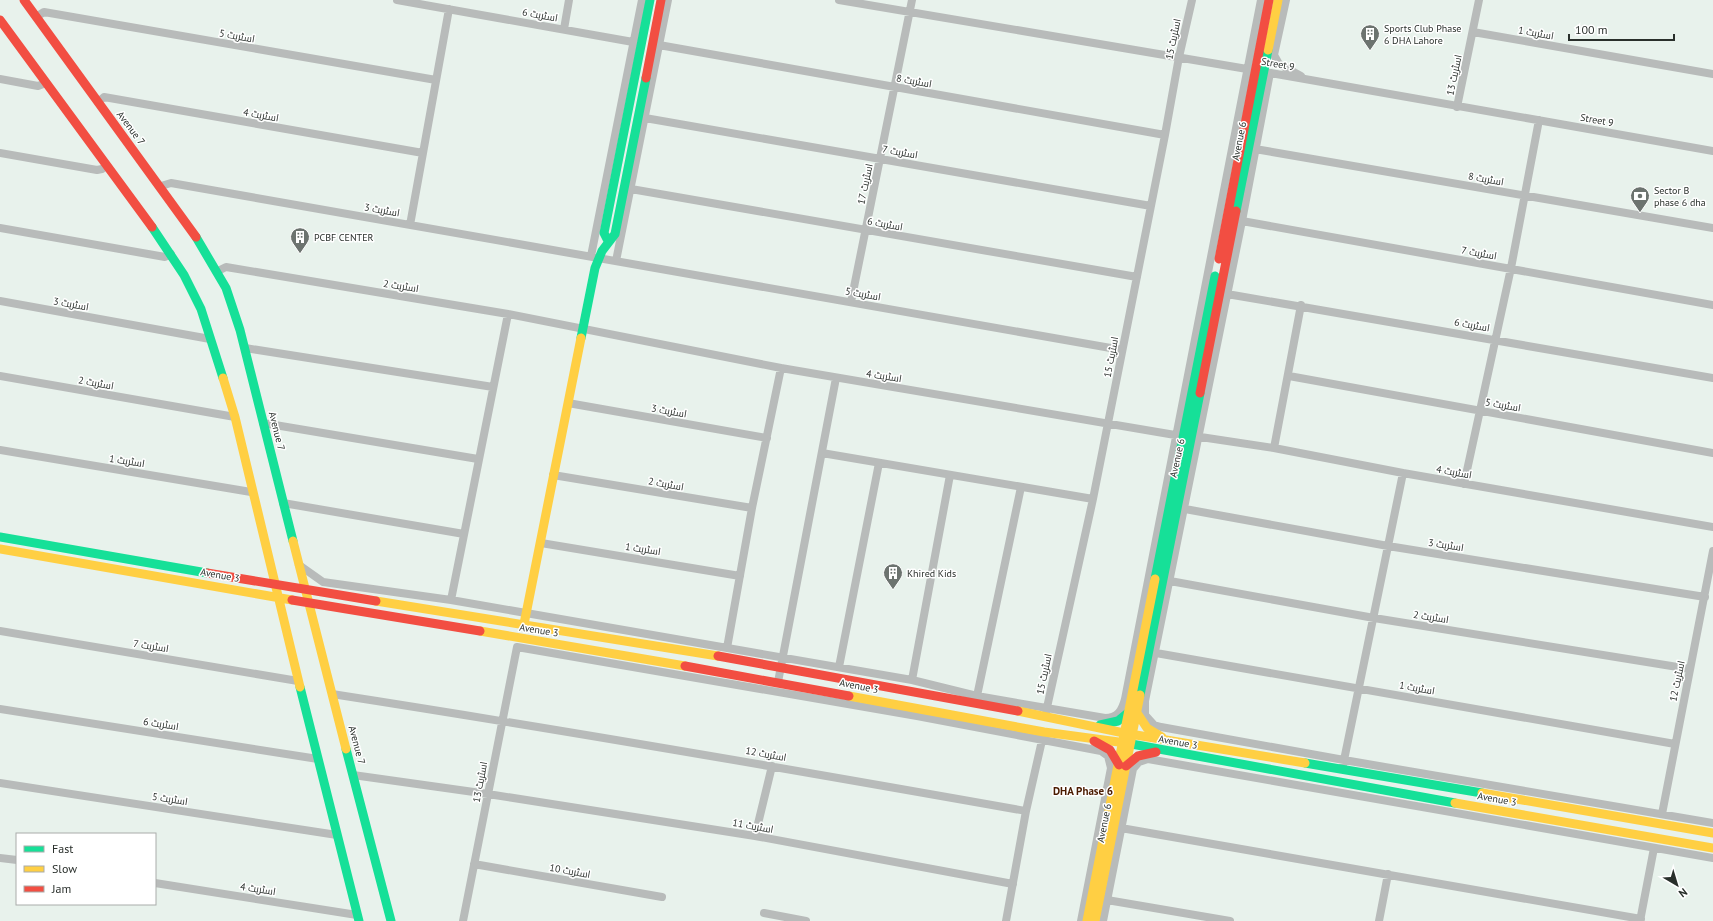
<svg xmlns="http://www.w3.org/2000/svg" width="1713" height="921" font-family="'PT Sans',Cairo,sans-serif">
<rect width="100%" height="100%" fill="#e8f2ec"/>
<g fill="none" stroke-linecap="round" stroke-linejoin="round">
<path stroke="#b8bbba" stroke-width="8" d="M397 0 633 42
M839 0 1253 70
M1286 0 1274 55 1279 64 1301 76
M36 17 44 12 436 80
M564 29 569 0
M1473 32 1713 74
M659 45 1165 135
M1265 72 1713 151
M1270 73 1242 221 1145 701V715L1154 725 1161 727 1344 760 1713 823
M0 79 38 86 46 83
M98 102 104 97 423 153
M1457 107 1479 0
M645 118 1151 206
M1255 149 1713 228
M0 153 97 170 102 169 106 166
M161 186 171 183 1122 350
M631 189 1137 277
M1242 221 1713 305
M410 225 449 9
M0 228 165 257 171 254
M591 256 642 0
M616 261 668 0
M218 271 226 267 508 314 781 368 1181 436
M1227 294 1713 378
M0 301 210 339
M851 302 912 0
M245 348 493 387
M0 376 235 417
M1289 376 1713 453
M568 403 767 438
M263 423 478 459
M1194 436 1274 448 1403 473 1713 527
M1274 448 1301 305
M0 450 251 492
M822 453 1093 499
M553 475 752 508
M1464 484 1511 268 1539 120
M283 503 464 534
M1185 509 1388 546 1705 597
M541 543 740 576
M299 565 323 582 451 600 912 680 977 696 1105 718C1118 718 1122 710 1125 699L1261 0
M1170 581 1374 618 1690 669
M451 600 508 314
M0 631 298 681
M727 648 752 508 781 368
M1156 653 1675 744
M839 667 879 463
M912 680 950 475
M778 682 836 378
M332 694C564 730 795 770 1026 811
M977 696 1021 487
M0 709 318 759
M1046 712 1093 499 1165 135 1179 57 1192 0
M1343 765 1403 473
M353 775 488 794 755 836 1013 884
M0 783 337 835
M1662 814 1713 551
M1121 828 1641 919
M755 836 772 766
M0 858 17 860
M474 864 662 897
M155 883 357 915
M1107 900 1230 921
M764 913 806 921
M463 921 517 647 917 716 1101 751 1108 756 1111 768 1081 921
M1006 921 1026 811 1043 736
M1103 921 1133 769 1139 762 1148 759 1713 858
M1379 921 1388 874
M1640 921 1654 848"/>
<path stroke="#16e098" stroke-width="9" d="M1236 211 1268 50
M152 227 184 275 201 309 223 378
M196 237 226 288 240 330 293 541
M608 241 604 233 650 0
M581 338 595 268 602 251 615 234 646 78
M0 537 207 573
M1155 579 1215 276
M300 687 359 921
M1140 695 1200 393
M1100 725 1118 721 1129 712
M1126 743 1455 803
M346 749 391 921
M1305 763 1482 793"/>
<path stroke="#ffcf43" stroke-width="9" d="M1268 50 1278 0
M223 378 235 417 300 687
M293 541 346 749
M0 549 292 600
M376 601 718 656
M524 624 581 338
M480 631 685 666
M849 696 1044 732 1126 743
M1018 711 1124 733 1305 763
M1137 713 1147 728 1162 737
M1482 793 1713 833
M1455 803 1713 848
M1087 921 1155 579
M1095 921 1140 695"/>
<path stroke="#f24e42" stroke-width="9" d="M24 0 196 237
M0 20 152 227
M646 78 661 0
M1219 259 1269 0
M1200 393 1236 211
M207 573 376 601
M292 600 480 631
M718 656 1018 711
M685 666 849 696
M1094 741 1110 750 1119 765
M1126 766 1138 756 1156 752"/>
</g>
<defs>
<symbol id="building-pin" viewBox="-11 -11 22 30"><path d="M0 17L-7.5 6A9.5 9.5 0 1 1 7.5 6Z" fill="#6c736f" stroke="#fff"/><path d="M-4-6H4V6H1V3H-1V6H-4ZM-2.5-4.3h1.7v1.8h-1.7ZM.8-4.3h1.7v1.8H.8ZM-2.5-1h1.7V.8h-1.7ZM.8-1h1.7V.8H.8Z" fill="#fff"/></symbol>
<symbol id="bank-pin" viewBox="-11 -11 22 30"><path d="M0 17L-7.5 6A9.5 9.5 0 1 1 7.5 6Z" fill="#6c736f" stroke="#fff"/><path d="M-6-4H6V4H-6ZM0-2.3a2.3 2.3 0 1 0 0 4.6a2.3 2.3 0 1 0 0-4.6Z" fill="#fff"/></symbol>
</defs>
<g fill-rule="evenodd">
<use href="#building-pin" x="1359" y="23" width="22" height="30"/>
<use href="#bank-pin" x="1629" y="185" width="22" height="30"/>
<use href="#building-pin" x="289" y="226" width="22" height="30"/>
<use href="#building-pin" x="882" y="562" width="22" height="30"/>
</g>
<g text-anchor="middle" dominant-baseline="central" stroke-width="3" stroke-linejoin="round" paint-order="stroke">
<g font-size="10" fill="#292f2b" stroke="#fff">
<text transform="translate(540 15) rotate(10)">اسٹریٹ 6</text>
<text transform="translate(1536 33) rotate(10)">اسٹریٹ 1</text>
<text transform="translate(237 36) rotate(10)">اسٹریٹ 5</text>
<text transform="translate(1173 39) rotate(-78)">اسٹریٹ 15</text>
<text transform="translate(1278 64) rotate(10)">Street 9</text>
<text transform="translate(1454 75) rotate(-78)">اسٹریٹ 13</text>
<text transform="translate(914 81) rotate(10)">اسٹریٹ 8</text>
<text transform="translate(261 115) rotate(10)">اسٹریٹ 4</text>
<text transform="translate(1597 120) rotate(10)">Street 9</text>
<text transform="translate(131 128) rotate(53)">Avenue 7</text>
<text transform="translate(1239 141) rotate(-79)">Avenue 6</text>
<text transform="translate(900 152) rotate(10)">اسٹریٹ 7</text>
<text transform="translate(1486 179) rotate(10)">اسٹریٹ 8</text>
<text transform="translate(865 184) rotate(-78)">اسٹریٹ 17</text>
<text transform="translate(382 210) rotate(10)">اسٹریٹ 3</text>
<text transform="translate(885 224) rotate(10)">اسٹریٹ 6</text>
<text transform="translate(1479 253) rotate(10)">اسٹریٹ 7</text>
<text transform="translate(401 286) rotate(9)">اسٹریٹ 2</text>
<text transform="translate(863 294) rotate(10)">اسٹریٹ 5</text>
<text transform="translate(71 304) rotate(10)">اسٹریٹ 3</text>
<text transform="translate(1472 325) rotate(10)">اسٹریٹ 6</text>
<text transform="translate(1111 357) rotate(-79)">اسٹریٹ 15</text>
<text transform="translate(884 376) rotate(9)">اسٹریٹ 4</text>
<text transform="translate(96 383) rotate(10)">اسٹریٹ 2</text>
<text transform="translate(1503 405) rotate(10)">اسٹریٹ 5</text>
<text transform="translate(669 411) rotate(10)">اسٹریٹ 3</text>
<text transform="translate(277 431) rotate(76)">Avenue 7</text>
<text transform="translate(1177 458) rotate(-78)">Avenue 6</text>
<text transform="translate(127 461) rotate(9)">اسٹریٹ 1</text>
<text transform="translate(1454 472) rotate(10)">اسٹریٹ 4</text>
<text transform="translate(666 484) rotate(10)">اسٹریٹ 2</text>
<text transform="translate(1446 545) rotate(9)">اسٹریٹ 3</text>
<text transform="translate(643 549) rotate(9)">اسٹریٹ 1</text>
<text transform="translate(220 575) rotate(10)">Avenue 3</text>
<text transform="translate(1431 617) rotate(9)">اسٹریٹ 2</text>
<text transform="translate(539 630) rotate(9)">Avenue 3</text>
<text transform="translate(151 646) rotate(9)">اسٹریٹ 7</text>
<text transform="translate(1044 674) rotate(-78)">اسٹریٹ 15</text>
<text transform="translate(1677 681) rotate(-78)">اسٹریٹ 12</text>
<text transform="translate(859 686) rotate(11)">Avenue 3</text>
<text transform="translate(1417 688) rotate(10)">اسٹریٹ 1</text>
<text transform="translate(161 724) rotate(9)">اسٹریٹ 6</text>
<text transform="translate(1178 742) rotate(10)">Avenue 3</text>
<text transform="translate(357 745) rotate(75)">Avenue 7</text>
<text transform="translate(766 754) rotate(10)">اسٹریٹ 12</text>
<text transform="translate(480 782) rotate(-79)">اسٹریٹ 13</text>
<text transform="translate(170 799) rotate(9)">اسٹریٹ 5</text>
<text transform="translate(1497 799) rotate(10)">Avenue 3</text>
<text transform="translate(1104 823) rotate(-79)">Avenue 6</text>
<text transform="translate(753 826) rotate(10)">اسٹریٹ 11</text>
<text transform="translate(570 871) rotate(10)">اسٹریٹ 10</text>
<text transform="translate(258 889) rotate(9)">اسٹریٹ 4</text>
</g>
<g font-size="10" fill="#292f2b" stroke="#fff" text-anchor="start">
<text x="1384" y="28">Sports Club Phase<tspan x="1384" dy="12">6 DHA Lahore</tspan></text>
<text x="1654" y="190">Sector B<tspan x="1654" dy="12">phase 6 dha</tspan></text>
<text x="314" y="237">PCBF CENTER</text>
<text x="907" y="573">Khired Kids</text>
</g>
<g font-size="11" font-weight="bold" fill="#4b1c01" stroke="#fff">
<text x="1083" y="791">DHA Phase 6</text>
</g>
</g>
<rect x="16" y="833" width="140" height="72" fill="#ffffff" stroke="#a9acaa"/>
<rect x="24" y="846" width="20" height="6" fill="#16e098" stroke="#a9acaa"/>
<text x="52" y="853" font-size="12" fill="#292f2b">Fast</text>
<rect x="24" y="866" width="20" height="6" fill="#ffcf43" stroke="#a9acaa"/>
<text x="52" y="873" font-size="12" fill="#292f2b">Slow</text>
<rect x="24" y="886" width="20" height="6" fill="#f24e42" stroke="#a9acaa"/>
<text x="52" y="893" font-size="12" fill="#292f2b">Jam</text>
<g transform="translate(1677 885) rotate(142)" stroke="#ffffff" stroke-width="3" paint-order="stroke">
<path d="M0-3L7 15L0 10L-7 15Z" fill="#292f2b"/>
<text y="-6" font-size="11" font-weight="bold" text-anchor="middle" fill="#292f2b">N</text>
</g>
<path d="M1569 34v6h105v-6" fill="none" stroke="#292f2b" stroke-width="2"/>
<text x="1575" y="34" font-size="12" fill="#292f2b" stroke="#ffffff" stroke-width="3" paint-order="stroke">100 m</text>
</svg>
